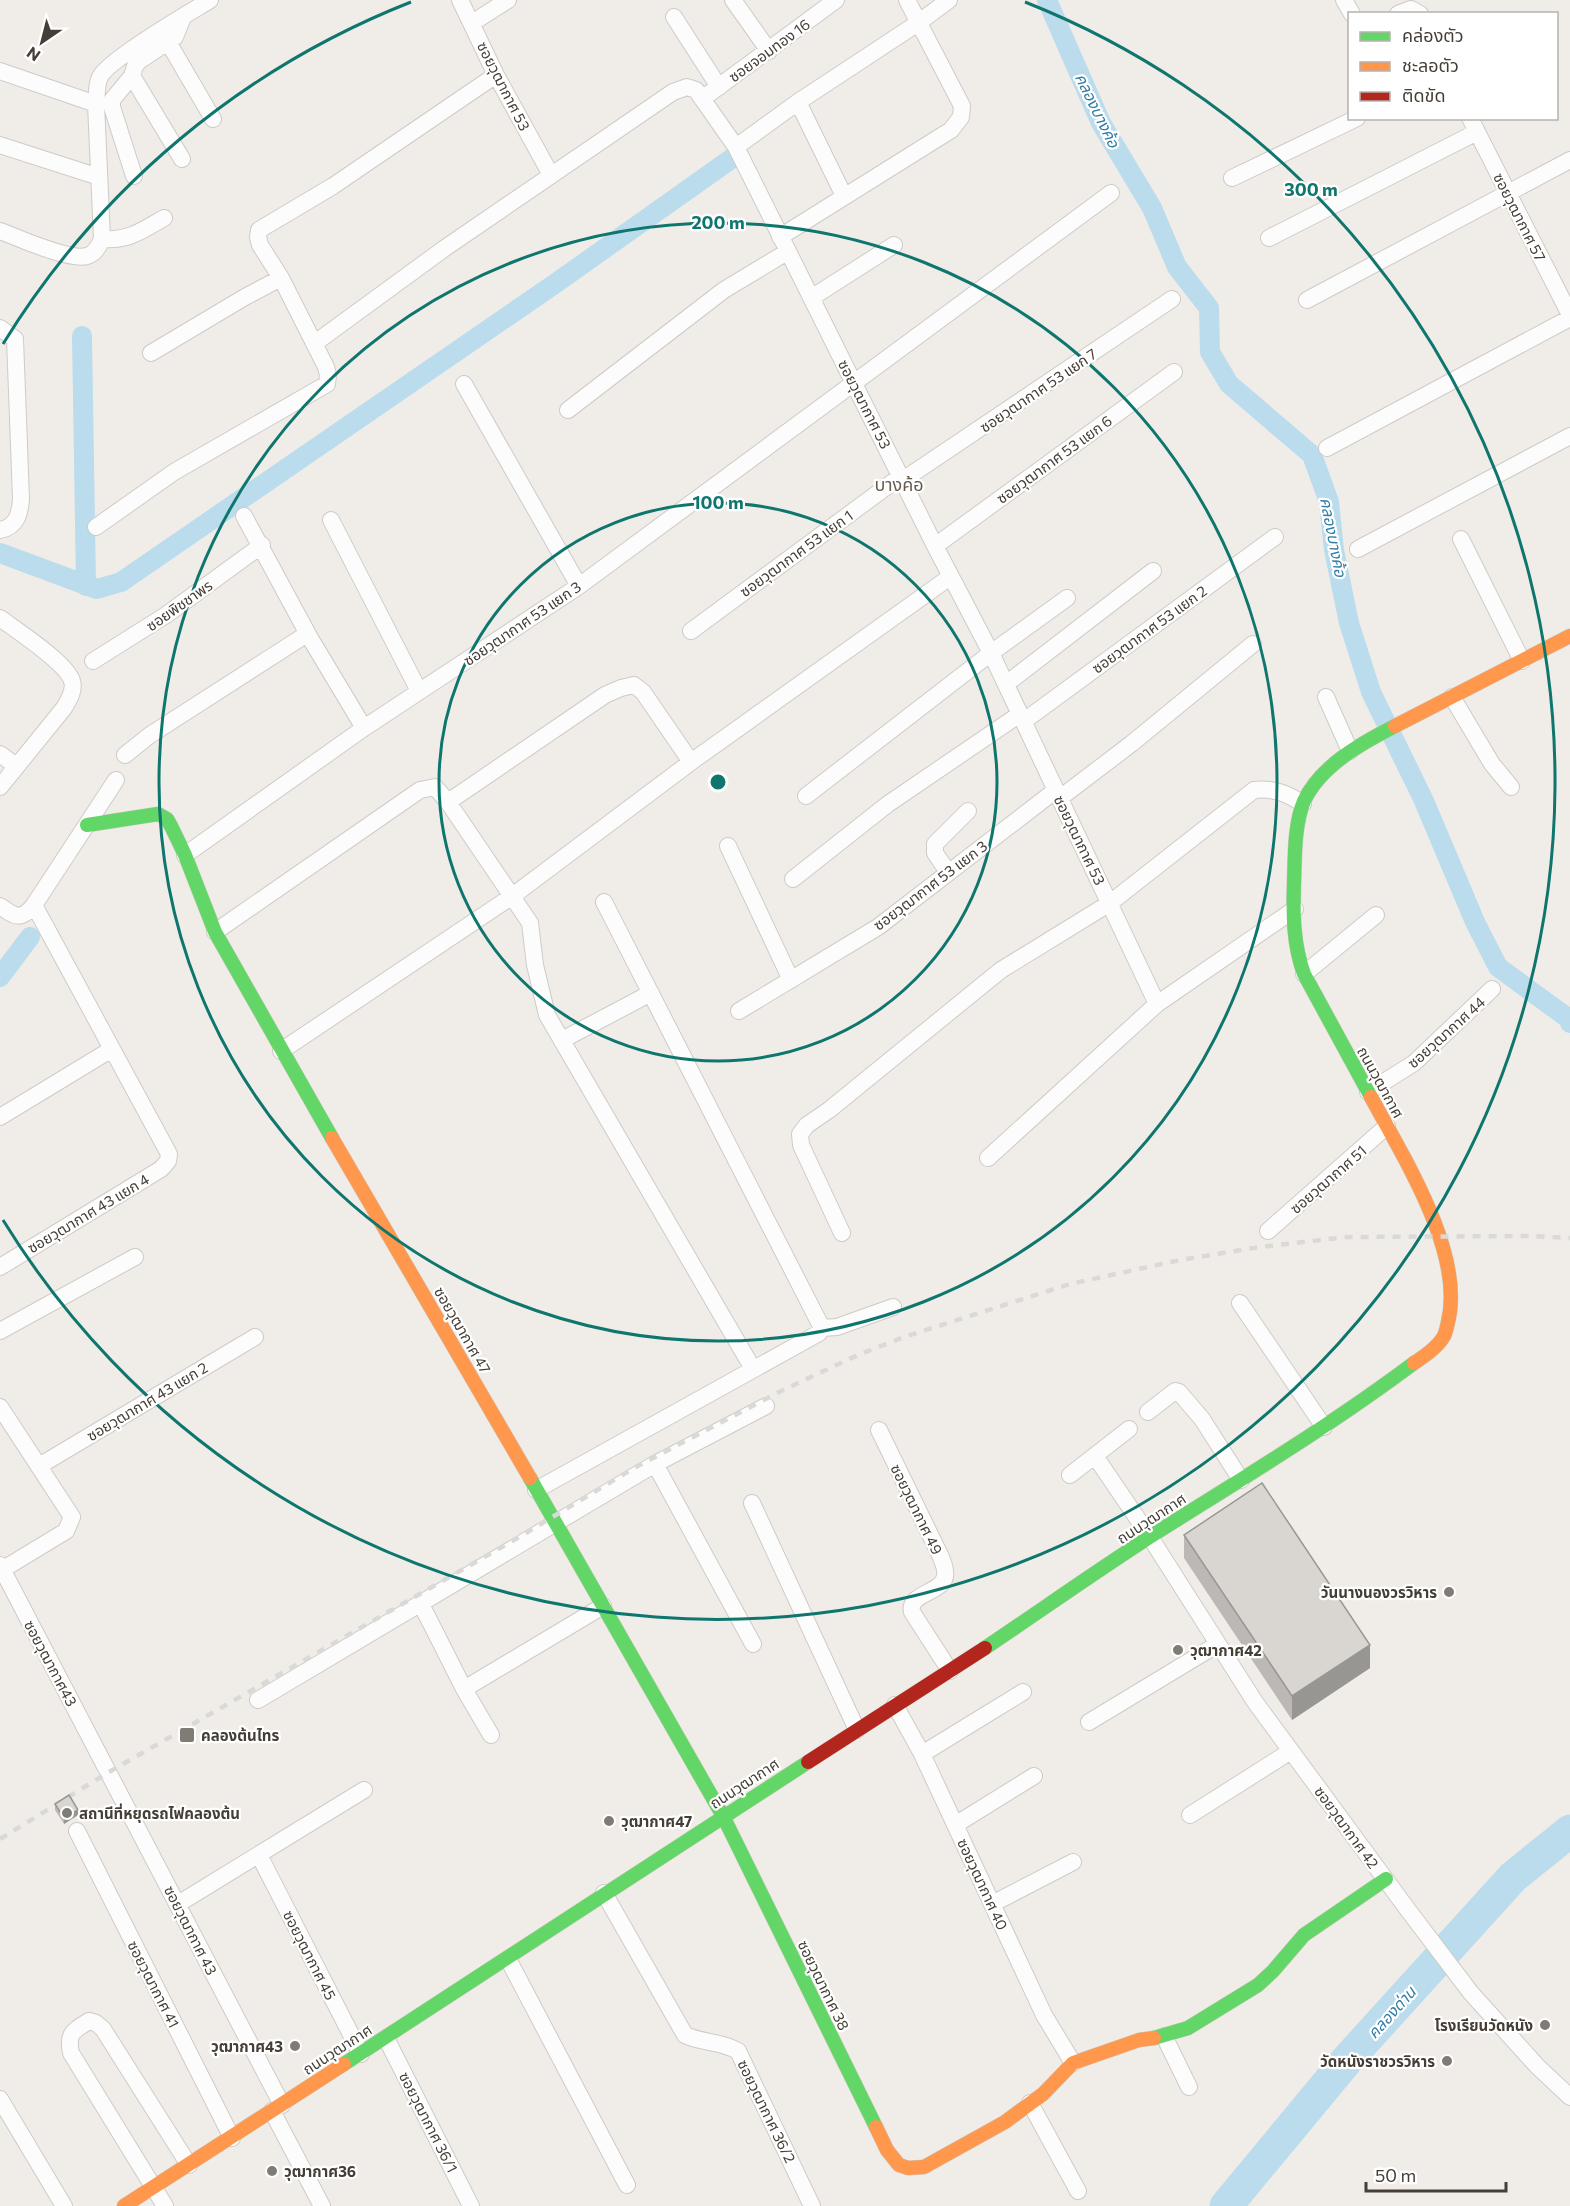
<svg xmlns="http://www.w3.org/2000/svg" width="1570" height="2206" font-family="Commissioner,'Noto Sans Thai',sans-serif">
<rect width="100%" height="100%" fill="#f0ede9"/>
<g fill="none" stroke-linecap="round" stroke-linejoin="round">
<path stroke="#bbdcec" stroke-width="20" d="M1047 0 1101 123 1152 208 1177 267 1209 308 1210 352 1229 384 1312 455 1329 502 1334 550 1349 623 1371 692 1424 801 1475 922 1498 967 1569 1019 1570 1023
M82 336 86 586
M0 553 97 589 121 582 556 283 731 159
M0 977 30 937"/>
<path stroke="#bbdcec" stroke-width="33" d="M1226 2206 1347 2060 1513 1877 1570 1831"/>
<defs>
<path id="street" d="M460 0 496 75 551 175
M733 0 769 51
M1344 0 1352 14
M1398 14 1411 9 1420 14
M674 17 719 87
M472 23 508 0
M168 42 213 119
M0 71 96 104
M132 76 182 159
M702 99 836 0
M798 102 844 196
M1470 118 1570 315
M0 145 99 177
M736 147 798 102 918 23 949 0
M134 176 112 107V100L132 76 135 66 139 61 175 37 183 17
M1232 178 1357 118
M0 231C19 238 69 261 87 256 95 254 99 246 102 239L96 104C97 96 96 85 100 77 108 60 189 13 210 0
M780 237 951 130 961 117 962 106 907 0
M1269 238 1477 132
M102 239C129 241 141 231 164 218
M811 298 894 245
M1307 300 1570 160
M0 328 15 339 21 499C20 513 17 527 0 530
M315 343 445 248 673 92 687 87 696 90 736 147 935 546 991 653 1157 1004
M151 353 245 297 281 278
M464 384 579 586
M568 410 724 290 787 252
M1327 448 1570 318
M903 480 1172 299
M244 516 310 638 364 728
M331 520 419 691
M96 527 174 472 327 384 328 375 326 367 281 278 260 245 258 237 259 230 333 186 496 75
M1461 539 1522 661
M935 546 1174 372
M1358 549 1570 436
M0 618C16 630 67 663 72 681 75 690 69 700 64 708L0 787
M691 631 901 476
M93 661 166 615 262 545
M1006 684 1153 571
M1326 697 1350 751
M1452 697 1492 764 1511 787
M1024 721 1275 537
M0 754 16 766
M125 755 150 735 307 634
M806 796 991 653 1067 598
M1060 798 1131 744 1253 644
M448 802 605 695 621 688 634 685 643 692 691 762
M728 846 791 980
M185 855 364 728 579 586 1111 193
M948 872 935 853V844L968 811
M793 879 888 804 1020 714
M604 902 822 1328
M34 905 116 780
M0 906C15 917 21 921 34 905L169 1154 168 1161 161 1169 0 1267
M215 932 420 790 435 787 448 802 530 923 535 965 547 1015 753 1369
M1304 974 1376 915
M739 1011 878 927 1056 790
M562 1040 651 993
M281 1051 511 897 691 762 950 577
M1368 1092 1414 1063 1492 989
M0 1117 112 1049
M988 1158 1157 1004 1295 909
M1268 1231 1387 1126
M842 1233 801 1145 800 1134 807 1125 829 1110 1001 970 1110 903 1254 790C1273 788 1287 793 1303 804
M1240 1303 1324 1427
M0 1331 135 1257
M0 1407 72 1517 66 1531 0 1571
M1148 1412 1175 1391 1179 1392 1202 1419 1241 1480
M879 1430 941 1557C942 1561 945 1566 945 1571 949 1594 907 1591 912 1612L950 1671
M1095 1456 1150 1537 1255 1702 1408 1910 1471 1993 1538 2067 1570 2097
M655 1464 753 1644
M39 1466 255 1337
M1070 1475 1129 1429
M536 1490 819 1333 822 1328 837 1327 893 1307
M752 1503 857 1730
M0 1565 282 2105
M421 1604 464 1689 491 1735
M464 1689 603 1606
M258 1700 655 1464 766 1406
M895 1705 922 1754 1044 2015 1073 2063
M1089 1722 1218 1644
M922 1754 1023 1692
M1190 1815 1291 1751
M955 1825 1034 1776
M77 1831 232 2138
M259 1855 361 2054
M604 1893 685 2035C702 2043 721 2041 738 2051L812 2206
M178 1904 364 1790
M992 1904 1073 1862
M508 1959 627 2185
M1164 2036 1189 2087
M386 2038 471 2206
M0 2099 64 2206
M1030 2103 1078 2191
M272 2111 322 2206
M165 2206 71 2053C67 2033 73 2031 89 2021L96 2023 103 2029 189 2165"/>
<path id="fast" d="M87 825 158 814 167 819 171 826 185 855 215 932 332 1138
M1371 1097 1304 974C1293 944 1293 914 1294 883 1295 857 1294 825 1304 801 1321 765 1362 743 1395 726
M530 1478 723 1816 876 2127
M985 1648C1040 1611 1095 1572 1151 1536 1240 1480 1330 1426 1414 1363
M1154 2038 1188 2028 1258 1985 1273 1971 1304 1935 1386 1879
M344 2064 808 1762"/>
<path id="slow" d="M1395 726 1570 636
M1371 1097C1403 1157 1465 1253 1448 1322 1447 1327 1446 1332 1444 1336 1438 1347 1425 1356 1414 1363
M332 1138 530 1478
M876 2127 887 2150 899 2165 908 2168 924 2167 1005 2122 1043 2094 1073 2063 1139 2040 1154 2038
M124 2206 344 2064"/>
<path id="jam" d="M808 1762 985 1648"/>
</defs>
<use href="#street" stroke="#cecbc7" stroke-width="18"/>
<use href="#fast" stroke="#cec9c1" stroke-width="15"/>
<use href="#slow" stroke="#cec9c1" stroke-width="15"/>
<use href="#jam" stroke="#cec9c1" stroke-width="15"/>
<use href="#street" stroke="#fdfcfc" stroke-width="16"/>
<use href="#fast" stroke="#63d668" stroke-width="14"/>
<use href="#slow" stroke="#ff974d" stroke-width="14"/>
<use href="#jam" stroke="#b3261e" stroke-width="14"/>
<path stroke="#d9d9d8" stroke-width="4.5" stroke-dasharray="8 8" stroke-linecap="butt" d="M0 1839 109 1772 521 1536 634 1468 781 1391 858 1355 904 1337 1070 1284 1180 1260 1260 1247 1347 1237 1530 1236 1570 1238"/>
</g>
<path fill="#bbb8b5" d="M1184 1535 1370 1668 1292 1720 1184 1558Z
M55 1804 78 1815 64 1824 55 1810Z"/>
<path fill="#989693" d="M1370 1645V1668L1292 1720V1696Z
M78 1810V1815L64 1824V1818Z"/>
<path fill="#d9d6d2" stroke="#989693" stroke-width="1.5" d="M1262 1483 1370 1645 1292 1696 1184 1535Z
M69 1795 78 1810 64 1818 55 1804Z"/>
<g fill="none" stroke="#0f766e" stroke-width="3">
<circle cx="718" cy="782" r="279"/>
<circle cx="718" cy="782" r="559"/>
<path d="M3 344A838 838 0 0 1 411 2M1025 2A838 838 0 1 1 3 1220"/>
</g>
<g fill="#817b75" stroke="#fff" stroke-width="2">
<circle cx="1449" cy="1592" r="6"/>
<circle cx="1178" cy="1650" r="6"/>
<rect x="179" y="1727" width="16" height="16" rx="3"/>
<circle cx="67" cy="1813" r="6"/>
<circle cx="609" cy="1821" r="6"/>
<circle cx="1545" cy="2025" r="6"/>
<circle cx="295" cy="2046" r="6"/>
<circle cx="1447" cy="2061" r="6"/>
<circle cx="272" cy="2171" r="6"/>
</g>
<g text-anchor="middle" dominant-baseline="central" stroke-width="4.5" stroke-linejoin="round" paint-order="stroke">
<g font-size="15" fill="#453e36" stroke="#fff">
<text transform="translate(769 50) rotate(-36)">ซอยจอมทอง 16</text>
<text transform="translate(504 86) rotate(63)">ซอยวุฒากาศ 53</text>
<text transform="translate(1520 217) rotate(63)">ซอยวุฒากาศ 57</text>
<text transform="translate(1038 390) rotate(-34)">ซอยวุฒากาศ 53 แยก 7</text>
<text transform="translate(865 404) rotate(63)">ซอยวุฒากาศ 53</text>
<text transform="translate(1054 459) rotate(-36)">ซอยวุฒากาศ 53 แยก 6</text>
<text transform="translate(796 553) rotate(-36)">ซอยวุฒากาศ 53 แยก 1</text>
<text transform="translate(179 605) rotate(-35)">ซอยพิชชาพร</text>
<text transform="translate(522 623) rotate(-34)">ซอยวุฒากาศ 53 แยก 3</text>
<text transform="translate(1149 629) rotate(-36)">ซอยวุฒากาศ 53 แยก 2</text>
<text transform="translate(1080 840) rotate(64)">ซอยวุฒากาศ 53</text>
<text transform="translate(930 885) rotate(-37)">ซอยวุฒากาศ 53 แยก 3</text>
<text transform="translate(1446 1032) rotate(-42)">ซอยวุฒากาศ 44</text>
<text transform="translate(1381 1082) rotate(61)">ถนนวุฒากาศ</text>
<text transform="translate(1328 1179) rotate(-41)">ซอยวุฒากาศ 51</text>
<text transform="translate(88 1213) rotate(-31)">ซอยวุฒากาศ 43 แยก 4</text>
<text transform="translate(463 1330) rotate(60)">ซอยวุฒากาศ 47</text>
<text transform="translate(147 1401) rotate(-31)">ซอยวุฒากาศ 43 แยก 2</text>
<text transform="translate(917 1509) rotate(64)">ซอยวุฒากาศ 49</text>
<text transform="translate(1151 1518) rotate(-33)">ถนนวุฒากาศ</text>
<text transform="translate(51 1663) rotate(62)">ซอยวุฒากาศ43</text>
<text transform="translate(744 1783) rotate(-33)">ถนนวุฒากาศ</text>
<text transform="translate(1347 1827) rotate(54)">ซอยวุฒากาศ 42</text>
<text transform="translate(983 1884) rotate(65)">ซอยวุฒากาศ 40</text>
<text transform="translate(191 1930) rotate(63)">ซอยวุฒากาศ 43</text>
<text transform="translate(310 1955) rotate(63)">ซอยวุฒากาศ 45</text>
<text transform="translate(154 1984) rotate(63)">ซอยวุฒากาศ 41</text>
<text transform="translate(824 1985) rotate(64)">ซอยวุฒากาศ 38</text>
<text transform="translate(337 2049) rotate(-33)">ถนนวุฒากาศ</text>
<text transform="translate(767 2111) rotate(64)">ซอยวุฒากาศ 36/2</text>
<text transform="translate(429 2122) rotate(63)">ซอยวุฒากาศ 36/1</text>
</g>
<g font-size="15" font-weight="bold" fill="#453e36" stroke="#fff" text-anchor="start">
<text x="1437" y="1592" text-anchor="end">วันนางนองวรวิหาร</text>
<text x="1190" y="1650">วุฒากาศ42</text>
<text x="201" y="1735">คลองต้นไทร</text>
<text x="79" y="1813">สถานีที่หยุดรถไฟคลองต้น</text>
<text x="621" y="1821">วุฒากาศ47</text>
<text x="1533" y="2025" text-anchor="end">โรงเรียนวัดหนัง</text>
<text x="283" y="2046" text-anchor="end">วุฒากาศ43</text>
<text x="1435" y="2061" text-anchor="end">วัดหนังราชวรวิหาร</text>
<text x="284" y="2171">วุฒากาศ36</text>
</g>
<g font-size="16" font-style="italic" fill="#307da6" stroke="#fff">
<text transform="translate(1098 110) rotate(64)">คลองบางค้อ</text>
<text transform="translate(1334 537) rotate(79)">คลองบางค้อ</text>
<text transform="translate(1391 2012) rotate(-48)">คลองด่าน</text>
</g>
<g font-size="18" fill="#685b4d" stroke="#fff">
<text x="899" y="484">บางค้อ</text>
</g>
</g>
<circle cx="718" cy="782" r="9" fill="#0f766e" stroke="#fff" stroke-width="3"/>
<g font-size="18" text-anchor="middle" font-weight="bold" fill="#0f766e" stroke="#fff" stroke-width="4.5" stroke-linejoin="round" paint-order="stroke">
<text x="1311" y="196">300 m</text>
<text x="718" y="229">200 m</text>
<text x="718" y="509">100 m</text>
</g>
<rect x="1348" y="12" width="210" height="108" fill="#ffffff" stroke="#b5b2af" stroke-width="1.5"/>
<rect x="1360" y="32" width="30" height="9" fill="#63d668" stroke="#b5b2af" stroke-width="1.5"/>
<text x="1402" y="42" font-size="18" fill="#453e36">คล่องตัว</text>
<rect x="1360" y="62" width="30" height="9" fill="#ff974d" stroke="#b5b2af" stroke-width="1.5"/>
<text x="1402" y="72" font-size="18" fill="#453e36">ชะลอตัว</text>
<rect x="1360" y="92" width="30" height="9" fill="#b3261e" stroke="#b5b2af" stroke-width="1.5"/>
<text x="1402" y="102" font-size="18" fill="#453e36">ติดขัด</text>
<g transform="translate(42 42) rotate(215)" stroke="#ffffff" stroke-width="4.5" paint-order="stroke">
<path d="M0-4.5L10 22L0 15L-10 22Z" fill="#453e36"/>
<text y="-9" font-size="16" font-weight="bold" text-anchor="middle" fill="#453e36">N</text>
</g>
<path d="M1366 2182v9h140v-9" fill="none" stroke="#453e36" stroke-width="3"/>
<text x="1375" y="2182" font-size="18" fill="#453e36" stroke="#ffffff" stroke-width="4.5" paint-order="stroke">50 m</text>
</svg>
